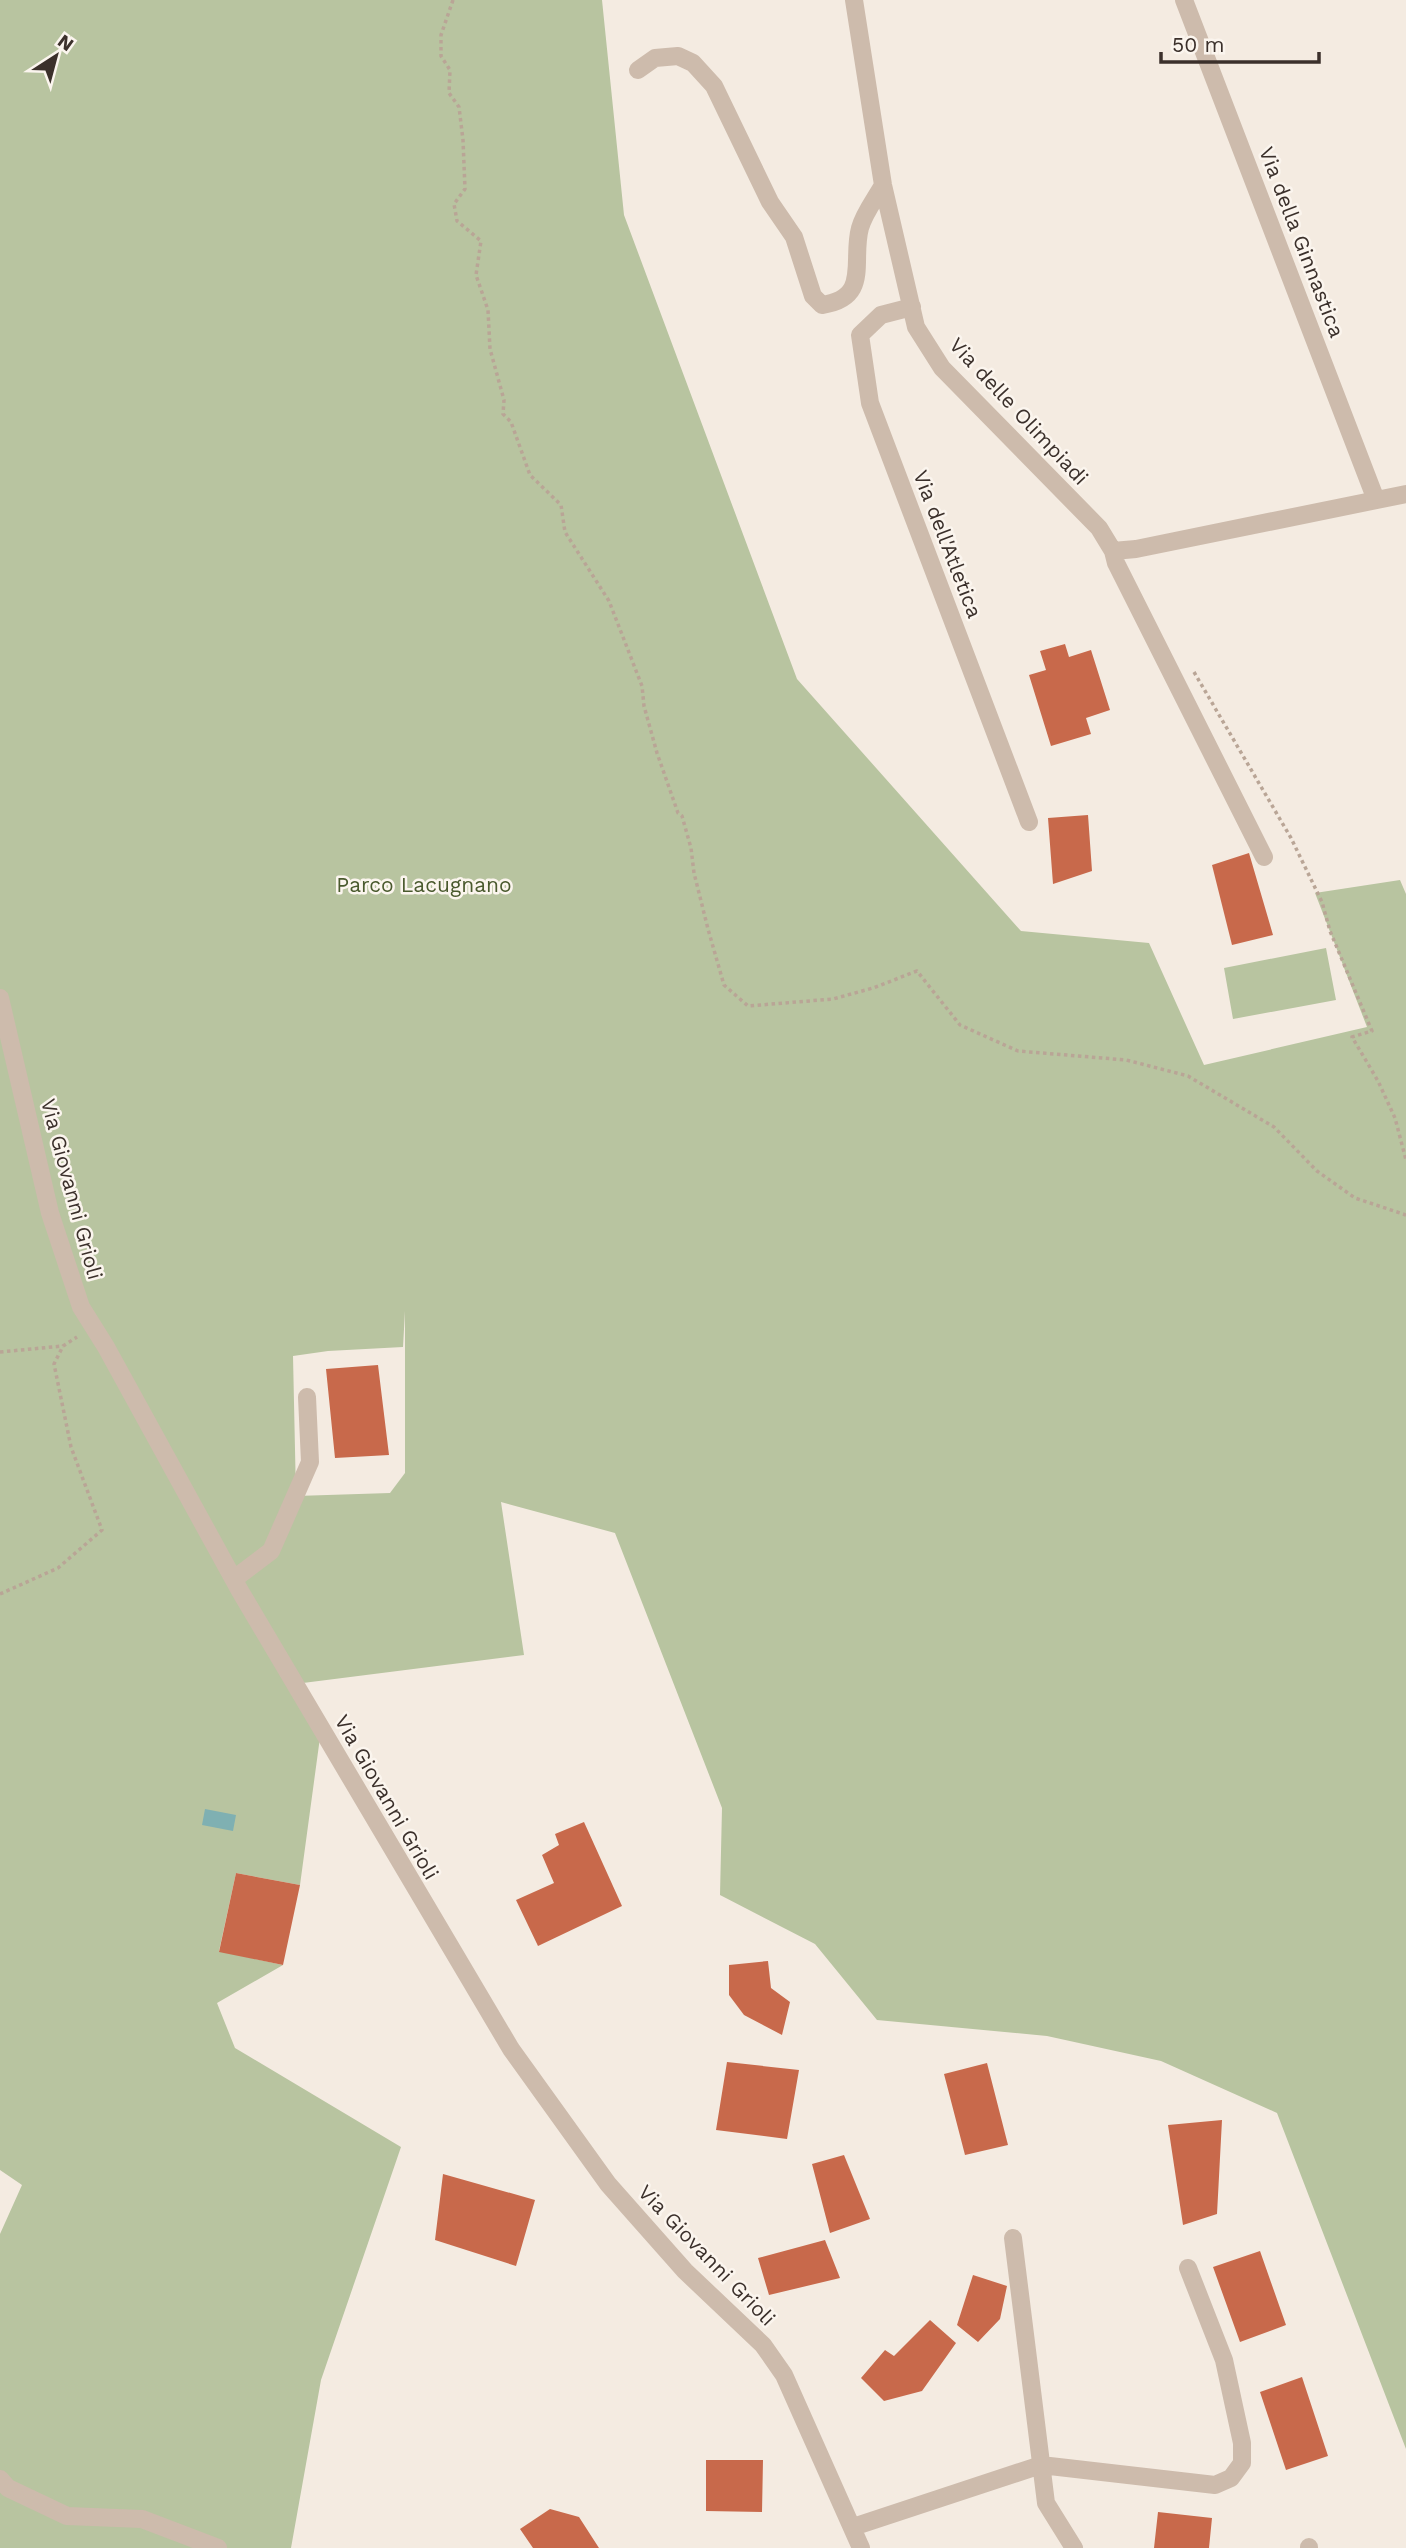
<svg xmlns="http://www.w3.org/2000/svg" width="1406" height="2548" font-family="'Work Sans',sans-serif">
<rect width="100%" height="100%" fill="#f4ebe1"/>
<path fill="#b8c4a0" fill-rule="evenodd" d="M0 0H602L624 215 797 679 1021 931 1149 943 1204 1065 1367 1027 1315 893 1400 880 1406 894V2449L1277 2113 1161 2061 1047 2036 877 2020 815 1944 720 1895 722 1808 615 1533 501 1502 524 1655 295 1684 321 1730 300 1885 236 1873 219 1951 283 1965 217 2003 235 2048 401 2147 321 2380 291 2548H0V2234L22 2185 0 2170ZM405 1311V1473L390 1493 296 1496 293 1356 328 1351 403 1347Z
M1326 948 1336 1000 1233 1019 1224 968Z"/>
<path fill="#7fb0b2" d="M205 1809 236 1815 233 1831 202 1825Z"/>
<path fill="#c8694b" d="M1065 644 1069 657 1091 650 1110 710 1086 718 1091 734 1051 746 1029 675 1046 670 1040 651Z
M1088 815 1092 871 1053 884 1048 818Z
M1249 853 1273 935 1232 945 1212 865Z
M378 1365 389 1455 335 1458 326 1369Z
M584 1822 622 1906 538 1946 516 1900 554 1883 542 1855 559 1845 555 1834Z
M236 1873 300 1885 283 1965 219 1952Z
M768 1961 771 1988 790 2002 782 2035 744 2015 729 1995V1965Z
M727 2062 799 2070 787 2139 716 2130Z
M987 2063 1008 2145 965 2155 944 2074Z
M1222 2120 1217 2214 1183 2225 1168 2125Z
M844 2155 870 2219 830 2233 812 2164Z
M443 2174 535 2200 516 2266 435 2240Z
M825 2240 840 2278 769 2295 758 2258Z
M1260 2251 1286 2325 1240 2342 1213 2267Z
M973 2275 1007 2286 1000 2319 978 2342 957 2325Z
M930 2320 956 2343 922 2391 884 2401 861 2378 885 2350 894 2356Z
M1302 2377 1328 2456 1286 2470 1260 2392Z
M706 2460H763L762 2512 706 2511Z
M550 2509 579 2517 599 2548H533L520 2529Z
M1158 2512 1212 2518 1209 2548H1154Z"/>
<g fill="none" stroke-linecap="round" stroke-linejoin="round">
<path stroke="#b9a596" stroke-width="3.5" stroke-dasharray="3.5 3.5" stroke-linecap="butt" d="M453 0 441 35V56L450 70 449 93 459 107 463 140 465 189 454 204 457 221 481 241 476 275 488 310 490 349 504 400 503 414 511 422 530 475 561 505 565 532 609 601 642 686 644 706 657 753 678 813 682 816 691 848 694 873 708 929 724 985 748 1006 833 999 873 988 917 971 960 1025 1018 1051 1126 1060 1188 1076 1274 1127 1317 1171 1355 1198 1406 1215
M1194 672 1291 838 1322 902 1330 931 1372 1031 1352 1037 1378 1081 1395 1118 1406 1160
M0 1352 63 1346
M0 1594 58 1568 102 1530 71 1447 54 1364 63 1346 77 1337"/>
<path stroke="#cdbbac" stroke-width="18" d="M854 0 883 185 916 327 942 368 1099 528 1113 551 1116 563 1264 857
M1184 0 1376 500
M638 70 655 58 678 56 693 63 714 86 770 202 794 237 813 296 822 305C871 298 851 261 860 228 864 213 876 198 883 185
M912 307 881 315 860 335 870 403 1029 822
M1113 551 1136 549 1406 494
M0 998 50 1213 81 1307 106 1347 240 1591 511 2049 608 2184 685 2271 763 2345 784 2375 861 2548
M234 1579 271 1551 310 1462 307 1397
M1013 2238 1046 2503 1074 2548
M0 2479 8 2488 67 2516 142 2519 218 2548
M853 2527 1041 2465 1215 2485 1231 2478 1242 2463V2443L1224 2360 1188 2268
M1309 2548V2547"/>
</g>
<g text-anchor="middle" dominant-baseline="central" stroke-width="5" stroke-linejoin="round" paint-order="stroke">
<g font-size="21" fill="#3b302b" stroke="#fbf5ee">
<text transform="translate(1302 242) rotate(69)">Via della Ginnastica</text>
<text transform="translate(1019 411) rotate(47)">Via delle Olimpiadi</text>
<text transform="translate(948 544) rotate(69)">Via dell'Atletica</text>
<text transform="translate(72 1189) rotate(75)">Via Giovanni Grioli</text>
<text transform="translate(387 1797) rotate(60)">Via Giovanni Grioli</text>
<text transform="translate(707 2255) rotate(46)">Via Giovanni Grioli</text>
</g>
<g font-size="21" fill="#4a5a2e" stroke="#fbf5ee">
<text x="424" y="884">Parco Lacugnano</text>
</g>
</g>
<g transform="translate(56 56) rotate(36)" stroke="#fbf5ee" stroke-width="5" paint-order="stroke">
<path d="M0-5L12 26L0 18L-12 26Z" fill="#3b302b"/>
<text y="-10" font-size="19" font-weight="bold" text-anchor="middle" fill="#3b302b">N</text>
</g>
<path d="M1161 52v10h158v-10" fill="none" stroke="#3b302b" stroke-width="3.5"/>
<text x="1172" y="52" font-size="21" fill="#3b302b" stroke="#fbf5ee" stroke-width="5" paint-order="stroke">50 m</text>
</svg>
